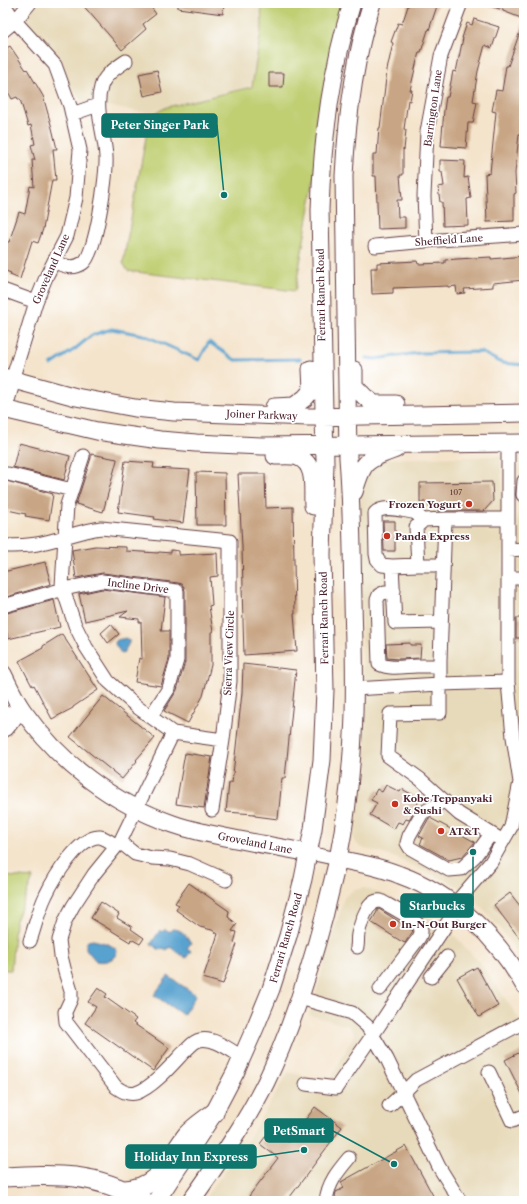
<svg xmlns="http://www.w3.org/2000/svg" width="527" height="1204" font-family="'Libre Caslon Text',serif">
<rect width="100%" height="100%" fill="#fff"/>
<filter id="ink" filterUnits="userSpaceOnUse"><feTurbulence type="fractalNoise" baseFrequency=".025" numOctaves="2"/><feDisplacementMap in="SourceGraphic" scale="8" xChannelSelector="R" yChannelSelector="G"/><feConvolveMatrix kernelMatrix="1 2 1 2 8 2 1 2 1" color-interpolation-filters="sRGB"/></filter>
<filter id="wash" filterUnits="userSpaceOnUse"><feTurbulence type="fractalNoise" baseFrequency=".012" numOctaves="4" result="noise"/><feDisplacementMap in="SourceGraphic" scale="16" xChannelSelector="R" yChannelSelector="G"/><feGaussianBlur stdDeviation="0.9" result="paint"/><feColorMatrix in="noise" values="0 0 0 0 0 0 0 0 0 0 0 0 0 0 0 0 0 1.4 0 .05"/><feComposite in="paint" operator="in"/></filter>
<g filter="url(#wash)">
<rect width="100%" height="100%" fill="#f4e4cc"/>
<path fill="#e7daba" d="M14 3H261L262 25 252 88 154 114 82 102Z
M501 456 504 585 524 587V813L520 820 521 829 524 831V961L499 927 484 909 456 885 396 858 360 847 354 841 351 828 362 774 364 722 359 503 361 480 383 459Z
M518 456H524V572H518Z
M364 888 382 894 427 916 451 932 482 965 524 1026V1201H216L207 1195 248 1140 288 1072 329 1082 354 1035 353 1031 349 1026 309 1015 344 898 349 893 354 890Z"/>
<path fill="#bfcf72" stroke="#84774e" d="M261 3H346L295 291 128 271 123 263 148 126 154 114 167 107 252 87 262 25Z
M3 876 33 878 15 923 11 970H3Z"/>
<path fill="#58a2cf" stroke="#51607d" d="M125 638 129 640V643L124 652 121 653 115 644C115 638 121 640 125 638Z
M165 929 170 932 172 929C182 929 186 935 191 943L187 948 191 951 186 958 170 947 167 950 163 948 160 950 151 944 160 930 162 932Z
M93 940C101 942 113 944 117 951 116 960 104 963 96 961L86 949V943L88 941Z
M168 976 196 995 183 1015 154 995Z"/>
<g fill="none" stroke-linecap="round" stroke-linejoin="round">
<path stroke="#58a2cf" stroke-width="3" d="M366 358 375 359 419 353 481 352 502 363 524 365
M51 365 75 349 92 335 112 329 144 335 199 360 209 342 235 360 300 359"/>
</g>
<g id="blocks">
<path fill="#c8a584" d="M81 3H148L156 14 143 24 146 29 122 50Z
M178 3H224L223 14 178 8Z
M409 3H438L429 30H428L421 52H419L410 90H412L410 101 408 100 404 129 406 130 404 150 403 149V175H400L402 200H397L398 217H405V228L378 229 376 176H373V154H377L379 128H380L387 70 393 43 391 42 398 23 402 24Z
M487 3H524V10L521 18 503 11V10L487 5Z
M474 19 499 27 492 48 485 45 478 71 473 101 477 102 473 123H468L466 148 441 146 444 110 446 97H448L453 71 456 72 463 38H462L467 23 472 25Z
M523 23 524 24V111L521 134H519L515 173 516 193 514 194V221L487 222 485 174 490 173 496 112 492 111 496 90 502 91 506 66H508Z
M10 46 26 70 27 69 43 96 52 128 57 149H53L56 180H52L43 229 38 243 32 241 20 279 10 275 11 273 3 270V254L7 242H9L19 212 25 214 30 186 34 187 32 160H35L31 145 35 144 31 125 28 126 20 99H18L17 97 12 99 3 82V50Z
M157 70 162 92 144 96 139 74Z
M269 73H284L283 87H269Z
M440 160 465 161 464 178 468 177 471 198 467 199 468 225 443 226 442 202H440L438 187 444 186 442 172H440Z
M524 256V280L493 283V287L464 289 465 293 457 294 456 286 448 287V286L393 288V293L372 294 371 268H377V263L417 261 418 264 445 263V260L457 259 491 257V259Z
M19 443 70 456 64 480 13 467Z
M91 454 117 459V460L103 512 76 504 91 458Z
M125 461 154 463 153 468 190 470 183 523 154 519 155 517 118 512Z
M196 472 225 473 226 525H197Z
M238 474H265L266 508 293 507 295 614H294L297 651 244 655 242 587H243L242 546Z
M3 480 53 494 49 520 25 516 26 514 3 509Z
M492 482 493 501 484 511H438V507H429V502H420V483Z
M383 521H395V551H384Z
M95 546 126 547V551L158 553 159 552 171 553V550L179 551V555L217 553 218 576 210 577 212 605 209 606 213 632H211V665L203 696 188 723 164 711 177 690 185 662V591L184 587 182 584 178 583 103 573 76 578 72 550Z
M45 562 51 584 3 598V572Z
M102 589 165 597 161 631H169V659L161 686 135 682 139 658 142 659 141 622H139V619L120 617 128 611 85 621 79 594Z
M54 600 60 627 8 639 3 614Z
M516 618H524V638H516Z
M111 624 119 634 108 643 101 633Z
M62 634 98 690 73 707V708L52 719 34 685 32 686 19 661 43 648V646Z
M410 643V645H421L420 658 398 659 387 658 386 644Z
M243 664 296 670 285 778H282L278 819 255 816V814L226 812 229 783H232L242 693Z
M103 696 155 738 136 760 137 761 122 779 70 737Z
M185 753 212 757 204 808 176 804Z
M386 785 400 792 402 789 420 799 409 820 406 819 403 824 398 822 394 829 370 815 377 803 371 800 377 789 382 792Z
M429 818H430L475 842 462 857 449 860 420 844 423 838 419 836Z
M189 883 229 911 228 917 237 924 232 931 237 932 234 943 237 944 223 984 203 978 218 934 212 930 200 927 176 910 179 905 175 903Z
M510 893 524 911V944L494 905Z
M101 902 119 914 117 918 132 927 131 929 144 938 140 944 131 939 130 942 91 918Z
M379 909 412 930 413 931 405 943 399 940 371 922 377 912V910Z
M477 967 498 1006 479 1017 457 978Z
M98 988 107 994 105 997 136 1019 133 1023 169 1048 153 1071 85 1023 96 1007 88 1002Z
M524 1050V1098L505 1060Z
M315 1107 342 1127 287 1201H255L249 1196 278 1158 260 1144 271 1129 289 1142Z
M406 1146 436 1201H338L335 1196 336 1192 344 1188 341 1182Z"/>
</g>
</g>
<g filter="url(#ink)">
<use href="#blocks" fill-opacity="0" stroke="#643d43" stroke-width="1"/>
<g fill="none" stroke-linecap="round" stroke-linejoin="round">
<defs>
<path id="minor" d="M3 3 15 21 55 65 70 106 80 150 76 198 67 236 47 275 36 302 12 380
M3 31 15 21 30 3
M72 114 98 105
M426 241 424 196 427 132 441 56 461 3
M375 246 426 241 524 234
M54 261C63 266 73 270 83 263 96 255 107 174 106 157 105 134 94 110 101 87 104 75 116 68 126 61
M3 290 36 302
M8 474 72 490
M524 481 523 495H524
M445 519 440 660V713L390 714 388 756 420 779 459 814 503 841
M3 546C15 546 26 546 37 544 59 540 79 531 101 528L230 541V681L223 740 173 733 137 707 108 681 86 647 75 625 62 586 67 505 83 456
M508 550 524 549
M418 565H443
M392 566 382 565 377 559 376 554 375 513C384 504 402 511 413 512L417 514 423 521
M508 578H524
M394 591 385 592 379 595 377 600 379 664C391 670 405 666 417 666 425 666 433 666 440 666
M3 606 64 589 102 581 177 591V660L169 688 151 716
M441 622 395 623 392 566 418 565 416 527 424 520 445 519H508
M354 689 440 684 508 682V443
M3 714 22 710
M3 731 7 729 22 710
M173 733 120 842 94 874 73 906 65 921 59 940 61 956 65 972 71 991V999L65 1012 66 1022 116 1087C122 1091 128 1095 136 1093 152 1088 171 1066 183 1053 188 1049 193 1041 200 1040 214 1037 230 1050 242 1057
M444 801 422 813 409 836 407 843 410 848 449 870 461 869 475 856 491 834
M212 810 223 740
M120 842 135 854 152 858 170 859 190 864 226 880
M309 853 338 859
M454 905 491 862 511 827 520 782 513 737 508 682
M30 941C35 926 39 909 46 895 54 878 80 835 100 837 106 838 112 843 116 846
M357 947C358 942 357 938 358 934 361 923 367 899 381 901 389 906 417 920 420 927 422 931 421 935 418 939L380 989
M431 977 447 957
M300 998 352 1013 367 1026 387 1059 439 1167 460 1201
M489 1072 512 1121 524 1116
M306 1084 336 1088 372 1036 458 907
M389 1106 403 1093 416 1080 524 1022
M326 1201C328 1183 338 1171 349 1158"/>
<path id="major" d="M354 370V386L365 397 374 404H396
M3 377 76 397 135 408 174 412 308 417 524 413
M274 407 294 406 305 398 312 390 311 369
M3 409 97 431 160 440 196 443 262 446 524 443
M3 410 12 380
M275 456C282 456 292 455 298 457 317 464 312 490 313 506
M354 492C363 461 365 460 396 449
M3 674C9 686 15 700 23 711 60 763 112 803 173 824 193 831 214 835 235 839 260 844 284 848 309 853
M338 859C359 863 380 867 400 875 453 894 497 937 524 985
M156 1201 214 1113 236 1071 255 1028 271 989 288 936 303 879 313 829 322 760 325 690 322 554 325 463 320 210C322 140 331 71 352 3
M191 1201C218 1163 245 1124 266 1082 292 1028 310 970 325 913 329 895 334 877 338 859 346 819 351 777 353 735 356 691 354 647 353 602 352 554 352 506 348 458L344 176C347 117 354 59 372 3"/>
<path id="highway" d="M3 1177C56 1174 96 1172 143 1201
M124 1190C159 1190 169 1158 187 1135 194 1127 205 1120 214 1113"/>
</defs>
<use href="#minor" stroke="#643d43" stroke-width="15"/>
<use href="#major" stroke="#643d43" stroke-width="19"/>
<use href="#highway" stroke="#643d43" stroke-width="21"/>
<use href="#minor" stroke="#fff" stroke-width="13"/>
<use href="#major" stroke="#fff" stroke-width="17"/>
<use href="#highway" stroke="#fff" stroke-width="19"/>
</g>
</g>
<g fill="#c8321e" stroke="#fff" stroke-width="1.5">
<circle cx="469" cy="504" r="4"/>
<circle cx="387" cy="536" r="4"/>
<circle cx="395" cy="804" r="4"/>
<circle cx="441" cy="831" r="4"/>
<circle cx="393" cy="924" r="4"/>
</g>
<g text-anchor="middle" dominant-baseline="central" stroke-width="3.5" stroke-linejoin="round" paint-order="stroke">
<g font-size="8" fill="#6a4041">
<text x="456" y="492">107</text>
</g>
<g font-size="10" fill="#4a1f2b" stroke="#fff">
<text transform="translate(433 108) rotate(-82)">Barrington Lane</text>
<text transform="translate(449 240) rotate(-4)">Sheffield Lane</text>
<text transform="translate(51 269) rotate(-66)">Groveland Lane</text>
<text transform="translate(321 295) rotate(-91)">Ferrari Ranch Road</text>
<text transform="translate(262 415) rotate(2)">Joiner Parkway</text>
<text transform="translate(138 586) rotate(7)">Incline Drive</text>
<text transform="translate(324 618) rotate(-91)">Ferrari Ranch Road</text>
<text transform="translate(229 653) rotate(-88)">Sierra View Circle</text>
<text transform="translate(255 843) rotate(11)">Groveland Lane</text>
<text transform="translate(286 938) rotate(-74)">Ferrari Ranch Road</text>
</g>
<g font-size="10" font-weight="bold" fill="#4a1f2b" stroke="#fff" text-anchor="start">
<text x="461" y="504" text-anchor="end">Frozen Yogurt</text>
<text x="395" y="536">Panda Express</text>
<text x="403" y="798">Kobe Teppanyaki<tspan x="403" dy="12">&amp; Sushi</tspan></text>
<text x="449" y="831">AT&amp;T</text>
<text x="401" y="924">In-N-Out Burger</text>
</g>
</g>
<path fill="none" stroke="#0f766e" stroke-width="1.5" d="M224 195L217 125M473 852L473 906M394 1164L333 1131M304 1150L256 1157"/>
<g fill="#0f766e" stroke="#fff" stroke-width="1.5">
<circle cx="224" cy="195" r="4"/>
<circle cx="473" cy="852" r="4"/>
<circle cx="394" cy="1164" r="4"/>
<circle cx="304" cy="1150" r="4"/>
</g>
<g fill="#0f766e" stroke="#0f766e" stroke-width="1.5">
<rect x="102" y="114" width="115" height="23" rx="4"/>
<rect x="401" y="894" width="72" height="23" rx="4"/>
<rect x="265" y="1119" width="68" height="23" rx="4"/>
<rect x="126" y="1145" width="130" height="23" rx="4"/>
</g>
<g font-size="11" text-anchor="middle" font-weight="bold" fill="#fff">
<text x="160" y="129">Peter Singer Park</text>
<text x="437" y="910">Starbucks</text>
<text x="299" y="1135">PetSmart</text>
<text x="191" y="1161">Holiday Inn Express</text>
</g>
<rect width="527" height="1204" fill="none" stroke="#fff" stroke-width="16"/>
</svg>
